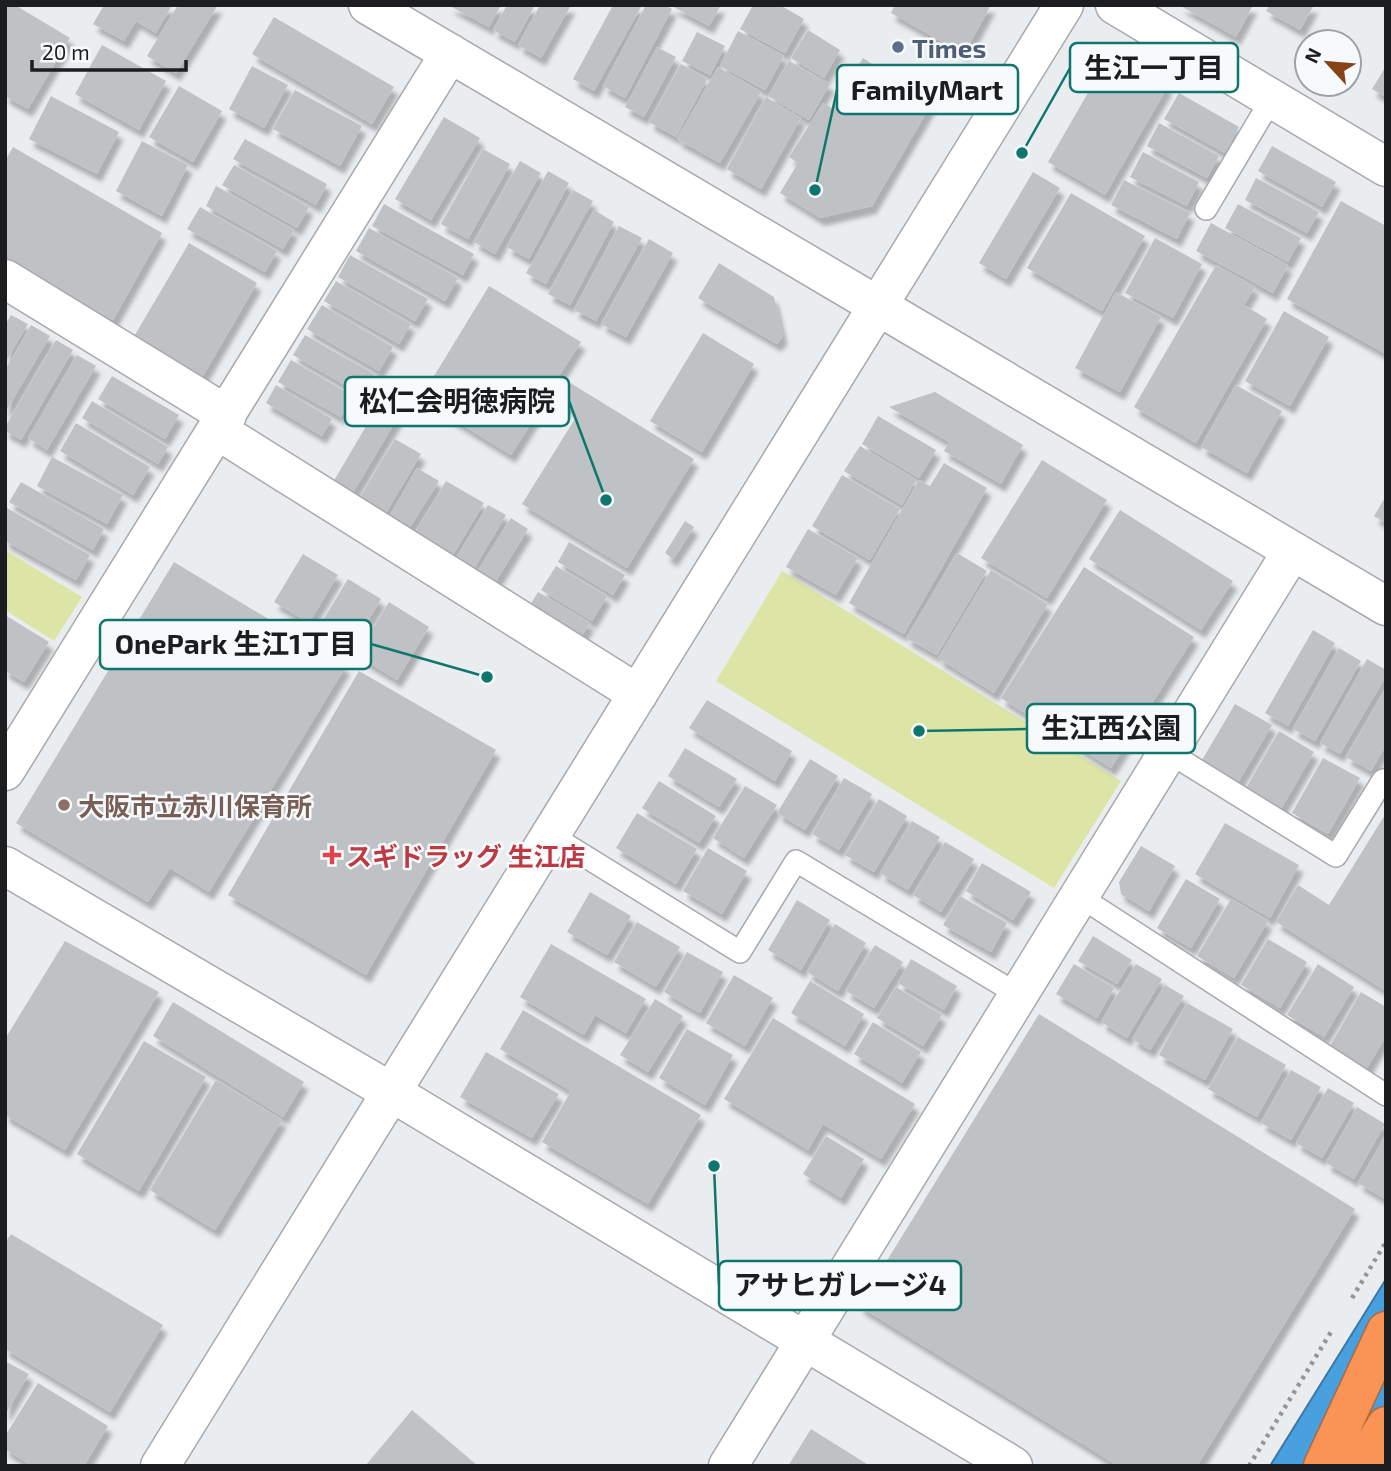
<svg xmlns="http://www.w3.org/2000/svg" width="1391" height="1471" font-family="'Exo 2','Noto Sans JP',sans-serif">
<defs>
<filter id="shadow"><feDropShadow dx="4.5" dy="8" stdDeviation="2" flood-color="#0004"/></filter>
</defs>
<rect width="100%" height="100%" fill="#eaedef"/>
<path fill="#dce5a6" d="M5 550 82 597 54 641 5 610Z
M782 571 1121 781 1054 888 716 681Z"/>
<path fill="#48a0df" stroke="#3b79a5" stroke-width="2" d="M1386 1279V1466H1270Z"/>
<path fill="#bfc2c4" filter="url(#shadow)" d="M5 5H15L70 38 28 109 5 96Z
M104 5H172L156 33 136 21 124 41 93 24Z
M178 5H218L176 73 147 56Z
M448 5H501L489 27Z
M507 5H535L515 42 493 30Z
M540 5H571L541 58 518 45Z
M613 5H642L594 91 573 79Z
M646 5H665L672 9 625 98 603 86Z
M670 5H721L709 26Z
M753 5H780L804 19 785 53 740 29Z
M895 5H991L964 54 891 13Z
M1179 5H1253L1236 37Z
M1270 5H1314L1300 30 1266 11Z
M274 17 394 87 372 124 252 54Z
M808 30 840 50 824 78 791 58Z
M738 31 784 56 765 90 720 66Z
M697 32 725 46 710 75 682 61Z
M102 45 166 81 139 130 75 94Z
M657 47 676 57 644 117 625 107Z
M1111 53 1168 86 1105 195 1048 162Z
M863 58 932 103 872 206 820 218 780 193 798 163 789 157 823 103 832 108Z
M789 61 830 84 809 120 768 96Z
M681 64 707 79 676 137 649 122Z
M252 66 288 85 264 128 229 109Z
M1386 66V97L1372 89Z
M718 67 761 92 720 163 677 139Z
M179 86 222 111 193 162 149 137Z
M295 90 362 126 340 166 273 129Z
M1179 93 1239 127 1225 153 1164 119Z
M51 96 119 132 97 174 29 139Z
M766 97 801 118 761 189 727 169Z
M444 117 480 138 431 220 395 199Z
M1159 123 1219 156 1207 178 1147 146Z
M245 139 327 184 316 205 233 159Z
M142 141 188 165 162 216 116 191Z
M1272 146 1336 182 1322 207 1258 171Z
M13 147 162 233 113 320 5 259V161Z
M483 149 510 164 468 239 441 224Z
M1143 152 1199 182 1187 206 1130 177Z
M520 161 541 173 495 254 474 242Z
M234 165 309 207 297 228 222 185Z
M548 171 569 183 529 259 507 247Z
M1033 172 1060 188 1006 279 979 263Z
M1256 178 1319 212 1307 233 1245 200Z
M1124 180 1190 213 1177 239 1111 205Z
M216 186 294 230 283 249 206 206Z
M573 190 593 201 546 284 526 273Z
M1071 193 1145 236 1102 311 1027 268Z
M1341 201 1386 226V354L1287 299Z
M384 204 474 254 463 275 372 226Z
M1238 204 1301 238 1288 262 1225 228Z
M200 207 277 251 265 272 187 229Z
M594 210 614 222 570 305 548 294Z
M1211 223 1288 265 1273 293 1196 251Z
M619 226 642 238 596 321 574 310Z
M369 228 458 278 445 301 356 251Z
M1155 238 1202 264 1173 318 1125 293Z
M649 239 673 253 626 337 601 324Z
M189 243 257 283 200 381 132 340Z
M350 255 428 299 415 321 338 277Z
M719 263 774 297 783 336 777 344 698 298Z
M1216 265 1255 287 1244 305 1267 319 1196 443 1134 407Z
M336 281 411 324 399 344 324 301Z
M489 286 581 342 559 376 694 459 627 568 522 504 578 414 548 396 511 455 420 399Z
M1116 292 1161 317 1120 392 1075 368Z
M322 305 393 347 379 371 307 329Z
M1284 311 1329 337 1290 406 1245 381Z
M11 315 28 324 5 363V325Z
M31 325 50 336 5 413V370Z
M703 333 754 364 702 452 650 421Z
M305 335 374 374 362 395 293 355Z
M56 340 73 350 21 440 5 431V427Z
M77 355 96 366 47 450 28 438Z
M291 360 353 396 341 417 278 382Z
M112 376 179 415 165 439 98 399Z
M276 385 332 419 322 436 266 403Z
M1236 385 1282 411 1247 473 1201 447Z
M935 392 1023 445 1001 484 944 451 949 442 889 407Z
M92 401 168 447 158 464 82 418Z
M378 406 398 417 351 496 332 484Z
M878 416 936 450 919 478 862 444Z
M76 423 150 467 133 495 60 451Z
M395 439 421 454 386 513 360 497Z
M860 446 916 480 902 505 844 471Z
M52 457 123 495 107 524 37 486Z
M1042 460 1107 500 1047 598 981 558Z
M944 463 987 488 904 634 849 603 919 480 930 486Z
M417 468 439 481 409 529 389 517Z
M842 475 900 509 870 560 812 526Z
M446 481 484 503 451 558 413 536Z
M21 482 104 529 93 550 9 502Z
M1386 496V523L1374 516Z
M488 505 506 515 471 574 453 563Z
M5 507 90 555 76 580 5 541Z
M1120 510 1233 581 1201 630 1089 559Z
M511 518 528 529 493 586 475 575Z
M685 521 694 527 673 559 665 553Z
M808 529 858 558 836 595 786 567Z
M569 542 625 575 613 595 558 562Z
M957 553 987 571 937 655 906 638Z
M303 554 338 575 309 623 274 602Z
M174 562 346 666 209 892 170 868 148 902 16 823Z
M556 566 607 596 592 621 541 590Z
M1084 567 1194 637 1111 768 1001 698Z
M991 570 1048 604 994 693 938 658Z
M348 579 381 599 351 650 317 630Z
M538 592 590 623 577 643 526 612Z
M389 602 429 627 397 680 356 655Z
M5 615 49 642 24 682 5 671Z
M1313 630 1335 643 1288 726 1265 713Z
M1339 648 1361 661 1315 741 1293 729Z
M1367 659 1386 670V676L1340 754 1320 743Z
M359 671 496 750 366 975 228 895Z
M1386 688V745L1371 771 1346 757Z
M707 700 792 751 775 781 689 728Z
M1235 704 1272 725 1239 781 1202 760Z
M1279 731 1314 752 1281 809 1246 788Z
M685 748 737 779 719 807 668 776Z
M1323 758 1360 778 1328 834 1292 813Z
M810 759 838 776 805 830 777 813Z
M844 778 872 794 839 850 812 834Z
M659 781 716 816 699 843 642 808Z
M745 786 777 805 744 858 713 838Z
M879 799 907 816 874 872 845 855Z
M637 813 697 849 676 884 616 848Z
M1386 813V991L1276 922 1298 885 1329 905Z
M912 821 940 837 908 890 880 873Z
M1225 823 1299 865 1270 918 1195 874Z
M945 842 974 859 941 912 913 895Z
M1141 846 1175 866 1149 911 1121 894 1119 882Z
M708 848 747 871 722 914 683 891Z
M982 863 1031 892 1013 920 966 891Z
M1186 879 1220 899 1191 948 1157 928Z
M590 892 631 916 607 955 567 932Z
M960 896 1007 923 991 952 943 925Z
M1231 899 1268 921 1234 978 1197 956Z
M797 900 830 920 801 970 768 950Z
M637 922 680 947 656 987 614 962Z
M835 924 866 943 838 991 807 972Z
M1093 936 1132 960 1117 984 1078 961Z
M1268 939 1307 962 1280 1008 1241 985Z
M65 941 159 992 65 1150 5 1115V1039Z
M551 944 646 999 626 1033 595 1015 584 1035 520 997Z
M875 945 903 962 874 1008 846 991Z
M687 952 723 972 700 1013 664 992Z
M911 959 957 986 944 1010 898 983Z
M1074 964 1114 988 1097 1018 1056 994Z
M1136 964 1162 979 1127 1038 1101 1022Z
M1318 964 1354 987 1324 1037 1287 1015Z
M734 975 773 998 745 1046 706 1023Z
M810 981 864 1014 845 1046 791 1013Z
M1165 985 1184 996 1150 1050 1132 1039Z
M896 987 942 1015 923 1046 877 1018Z
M1361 992 1386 1007V1036L1367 1068 1330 1046Z
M655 999 683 1016 648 1072 620 1055Z
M173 1002 304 1082 283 1117 153 1036Z
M1187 1003 1233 1029 1205 1080 1159 1055Z
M523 1010 701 1115 648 1204 542 1142 571 1091 500 1049Z
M1039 1014 1355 1209 1197 1466H1118L859 1306Z
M773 1018 915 1104 881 1159 823 1124 808 1150 724 1099Z
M873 1022 921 1052 902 1083 854 1054Z
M687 1029 733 1055 705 1105 659 1078Z
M1238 1037 1286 1065 1257 1117 1208 1089Z
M144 1041 206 1077 139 1191 77 1154Z
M486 1052 559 1094 532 1138 460 1097Z
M1291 1070 1321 1087 1291 1140 1261 1123Z
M216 1080 282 1120 215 1230 150 1190Z
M1328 1088 1354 1103 1322 1158 1296 1143Z
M1357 1107 1385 1124 1354 1179 1326 1163Z
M1386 1135V1197L1385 1199 1358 1183Z
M826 1136 864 1159 841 1198 803 1174Z
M11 1234 163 1325 110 1412 5 1349V1243Z
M5 1361 29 1374 5 1415Z
M38 1383 108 1426 84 1466H32L5 1449V1436Z
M412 1410 478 1466H365Z
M811 1429 870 1466H788Z"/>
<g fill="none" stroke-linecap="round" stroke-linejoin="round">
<defs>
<path id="service" d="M1206 209 1271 100
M1168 752 1336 856 1383 780 1386 781
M549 834 740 952 796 861 1017 994
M1079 896 1386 1095"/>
<path id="minor" d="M368 5 878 306
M1115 5 1386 167
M5 279 227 415
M217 430 638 694
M5 771 450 53
M5 866 391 1092
M728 1466 1292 551"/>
<path id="tertiary" d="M878 306 1386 606
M391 1092 1013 1466
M160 1466 1064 5"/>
<path id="motorway" d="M1323 1466 1386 1331
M1361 1466 1386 1426"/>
</defs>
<use href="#service" stroke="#a7a9ab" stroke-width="24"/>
<use href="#minor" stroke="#a7a9ab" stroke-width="41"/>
<use href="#tertiary" stroke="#a7a9ab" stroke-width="41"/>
<use href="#motorway" stroke="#ac6a42" stroke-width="41"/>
<path stroke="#939597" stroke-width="4.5" stroke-dasharray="3.5 5" stroke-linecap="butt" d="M1352 1298 1386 1242
M1249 1466 1331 1332"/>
<use href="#service" stroke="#fff" stroke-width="21"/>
<use href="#minor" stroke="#fff" stroke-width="38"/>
<use href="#tertiary" stroke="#fff" stroke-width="38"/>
<use href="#motorway" stroke="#fa9456" stroke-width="38"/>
</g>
<circle fill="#5c6f8a" stroke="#f7fafc" stroke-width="2.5" cx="898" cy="47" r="7"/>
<circle fill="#8d6e63" stroke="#f7fafc" stroke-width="2.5" cx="64" cy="805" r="7"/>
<path fill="#e0444e" stroke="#f7fafc" stroke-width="2.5" d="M328.5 844.5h7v7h7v7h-7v7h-7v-7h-7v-7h7z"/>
<g text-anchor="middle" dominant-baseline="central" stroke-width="5" stroke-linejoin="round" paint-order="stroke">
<g font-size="26" font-weight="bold" fill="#4e5e75" stroke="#f7fafc" text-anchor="start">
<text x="912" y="47">Times</text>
</g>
<g font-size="26" font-weight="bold" fill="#785e54" stroke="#f7fafc" text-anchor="start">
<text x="78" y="805">大阪市立赤川保育所</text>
</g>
<g font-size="26" font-weight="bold" fill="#be3a42" stroke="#f7fafc" text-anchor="start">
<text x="346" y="855">スギドラッグ 生江店</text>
</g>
</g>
<path fill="none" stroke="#0f766e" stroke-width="2.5" d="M1022 153L1070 68M815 190L837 90M606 500L569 401M487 677L371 644M919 731L1027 729M714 1166L719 1285"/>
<g fill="#0f766e" stroke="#f7fafc" stroke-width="2.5">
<circle cx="1022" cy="153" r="7"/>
<circle cx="815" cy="190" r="7"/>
<circle cx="606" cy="500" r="7"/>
<circle cx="487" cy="677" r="7"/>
<circle cx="919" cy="731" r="7"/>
<circle cx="714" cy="1166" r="7"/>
</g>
<g fill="#f7fafc" stroke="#0f766e" stroke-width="2.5">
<rect x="1070" y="43" width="168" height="49" rx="7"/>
<rect x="837" y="65" width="181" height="49" rx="7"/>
<rect x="345" y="377" width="224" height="49" rx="7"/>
<rect x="100" y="620" width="271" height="49" rx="7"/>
<rect x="1027" y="704" width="168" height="49" rx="7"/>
<rect x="719" y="1261" width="242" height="49" rx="7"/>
</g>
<g font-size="28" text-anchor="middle" font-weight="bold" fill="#1c1d1e">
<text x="1154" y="78">生江一丁目</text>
<text x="927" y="100">FamilyMart</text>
<text x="457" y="411">松仁会明徳病院</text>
<text x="236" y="654">OnePark 生江1丁目</text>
<text x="1111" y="738">生江西公園</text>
<text x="840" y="1295">アサヒガレージ4</text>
</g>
<rect width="1391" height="1471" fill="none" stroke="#1c1d1e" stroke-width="14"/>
<g transform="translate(1328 63) rotate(296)"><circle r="33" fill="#f7fafc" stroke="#9fa2a3" stroke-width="2"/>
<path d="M0-5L12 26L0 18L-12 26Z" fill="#874318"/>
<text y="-10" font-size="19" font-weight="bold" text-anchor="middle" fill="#1c1d1e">N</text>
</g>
<path d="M32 60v10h154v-10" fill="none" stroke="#1c1d1e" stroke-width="3.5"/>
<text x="42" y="60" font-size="21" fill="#1c1d1e" stroke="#f7fafc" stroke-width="5" paint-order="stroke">20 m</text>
</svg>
